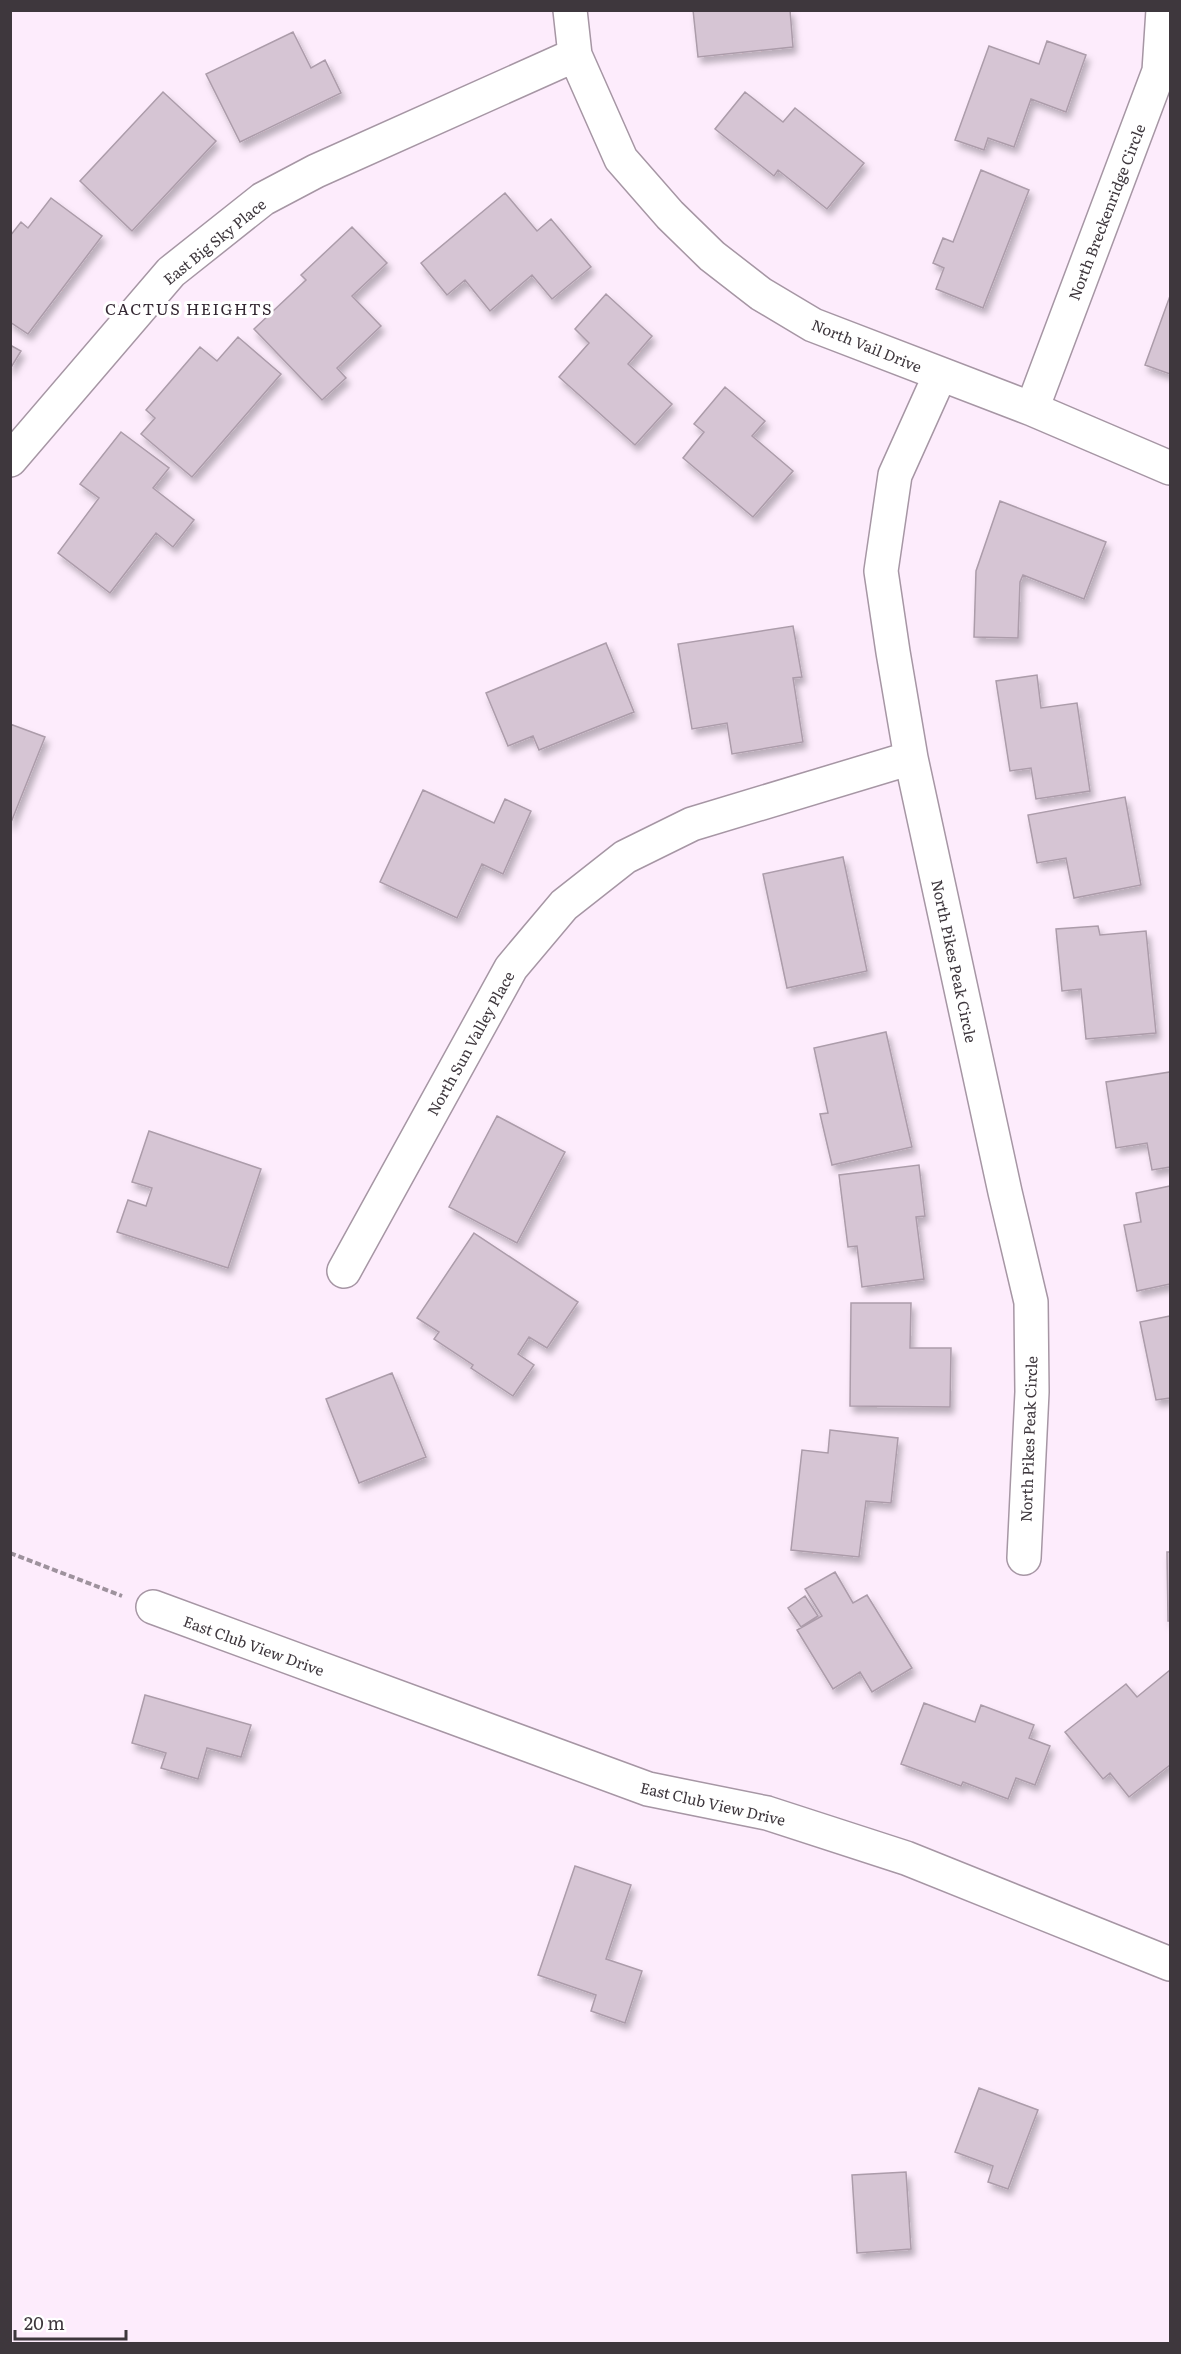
<svg xmlns="http://www.w3.org/2000/svg" width="1181" height="2354" font-family="Literata,serif">
<defs>
<filter id="shadow"><feDropShadow dx="3.5" dy="6" stdDeviation="3" flood-color="#0004"/></filter>
</defs>
<rect width="100%" height="100%" fill="#fdecfc"/>
<path fill="#d6c5d4" stroke="#ac9caa" stroke-width="1.5" filter="url(#shadow)" d="M693 10H790L793 47 698 57Z
M293 32 311 68 325 60 341 93 240 142 206 74Z
M1047 41 1086 55 1066 112 1031 99 1014 147 988 138 984 150 955 140 989 46 1039 64Z
M163 92 216 141 132 231 80 181Z
M745 92 783 122 795 108 864 163 827 209 778 170 774 176 715 129Z
M981 170 1029 190 983 308 936 289 944 268 933 263 943 238 953 242Z
M505 193 537 231 551 219 591 267 552 299 532 275 490 311 465 280 447 295 421 263Z
M51 198 102 236 28 334 10 322V236L21 222 28 228Z
M352 227 387 263 352 296 381 326 337 368 346 378 322 400 254 329 306 280 301 275Z
M606 294 652 336 628 364 672 404 635 445 559 377 589 343 575 329Z
M1170 296V374L1145 365Z
M238 337 281 374 192 477 141 434 155 418 146 410 200 347 217 361Z
M10 345 21 351 10 369Z
M725 387 765 421 752 436 793 471 753 517 683 458 704 432 694 424Z
M121 432 169 468 153 488 194 520 173 547 156 533 110 593 58 553 99 498 80 484Z
M1000 501 1106 542 1084 599 1023 575 1020 582 1018 638 974 637 976 571Z
M793 626 802 677 793 678 803 742 732 754 727 723 692 729 678 644Z
M606 643 634 712 539 750 533 736 508 746 486 693Z
M1037 675 1041 708 1077 703 1090 791 1036 799 1031 768 1010 771 996 681Z
M10 724 45 737 10 825Z
M423 790 494 823 505 799 531 811 503 874 482 864 457 918 380 882Z
M1125 797 1141 885 1074 898 1066 858 1037 863 1028 815Z
M843 857 867 971 787 988 763 874Z
M1098 926 1100 935 1146 931 1156 1033 1086 1039 1081 989 1062 991 1056 929Z
M886 1032 912 1147 832 1165 820 1114 828 1113 814 1048Z
M1170 1072V1167L1152 1170 1147 1143 1116 1148 1106 1082Z
M497 1116 565 1152 517 1243 449 1207Z
M149 1131 261 1169 228 1268 117 1232 128 1200 146 1206 152 1188 132 1182Z
M919 1165 925 1216 916 1217 924 1279 862 1287 857 1246 848 1247 839 1175Z
M1170 1186V1284L1137 1291 1124 1225 1141 1222 1136 1193Z
M474 1233 578 1302 547 1348 529 1337 518 1354 534 1365 513 1396 471 1368 473 1365 434 1339 439 1332 417 1318Z
M851 1303H911L910 1348H951L950 1407 850 1406Z
M1170 1316V1398L1156 1400 1140 1322Z
M392 1373 426 1457 359 1483 326 1399Z
M830 1430 898 1438 891 1503 866 1501 859 1557 791 1550 802 1450 828 1453Z
M1167 1552H1170V1621H1168Z
M835 1572 853 1603 867 1595 912 1668 872 1692 860 1672 833 1689 797 1630 822 1616 805 1589Z
M805 1596 818 1616 801 1627 788 1608Z
M1170 1670V1765L1129 1797 1110 1773 1103 1779 1065 1732 1126 1684 1137 1697Z
M145 1695 251 1725 241 1757 207 1748 198 1779 161 1768 166 1753 132 1743Z
M924 1703 975 1722 981 1705 1034 1725 1029 1738 1050 1746 1035 1785 1016 1778 1008 1799 963 1782 961 1786 901 1764Z
M575 1866 631 1885 606 1959 642 1971 625 2023 591 2011 596 1995 538 1975Z
M979 2088 1038 2110 1008 2189 988 2182 993 2166 955 2152Z
M906 2172 911 2249 857 2253 852 2175Z"/>
<g fill="none" stroke-linecap="round" stroke-linejoin="round">
<defs>
<path id="minor" d="M570 10 575 55 621 159 670 215 712 256 761 294 813 325 1032 409 1170 468
M940 375 895 475 881 571 893 652 911 758 1005 1192 1031 1302 1032 1392 1024 1558
M1032 409 1159 71 1163 10
M10 460 171 272 263 199 316 171 575 55
M344 1271 511 968 564 905 625 857 692 824 911 758
M153 1607 648 1789 767 1813 906 1858 1170 1964"/>
</defs>
<use href="#minor" stroke="#a696a4" stroke-width="36"/>
<path stroke="#9e929d" stroke-width="4" stroke-dasharray="6 3" stroke-linecap="butt" d="M10 1553 122 1596"/>
<use href="#minor" stroke="#fff" stroke-width="33"/>
</g>
<g text-anchor="middle" dominant-baseline="central" stroke-width="6" stroke-linejoin="round" paint-order="stroke">
<g font-size="15" fill="#3e373d" stroke="#fff">
<text transform="translate(1106 212) rotate(-69)">North Breckenridge Circle</text>
<text transform="translate(214 241) rotate(-39)">East Big Sky Place</text>
<text transform="translate(867 345) rotate(22)">North Vail Drive</text>
<text transform="translate(955 961) rotate(78)">North Pikes Peak Circle</text>
<text transform="translate(470 1043) rotate(-61)">North Sun Valley Place</text>
<text transform="translate(1028 1439) rotate(-88)">North Pikes Peak Circle</text>
<text transform="translate(254 1645) rotate(20)">East Club View Drive</text>
<text transform="translate(713 1803) rotate(13)">East Club View Drive</text>
</g>
<g font-size="16" letter-spacing="1.5" fill="#332732" stroke="#fff">
<text x="189" y="308">CACTUS HEIGHTS</text>
</g>
</g>
<rect width="1181" height="2354" fill="none" stroke="#3e373d" stroke-width="24"/>
<path d="M15 2330v9h111v-9" fill="none" stroke="#3e373d" stroke-width="3"/>
<text x="24" y="2330" font-size="18" fill="#3e373d" stroke="#ffffff" stroke-width="4.5" paint-order="stroke">20 m</text>
</svg>
